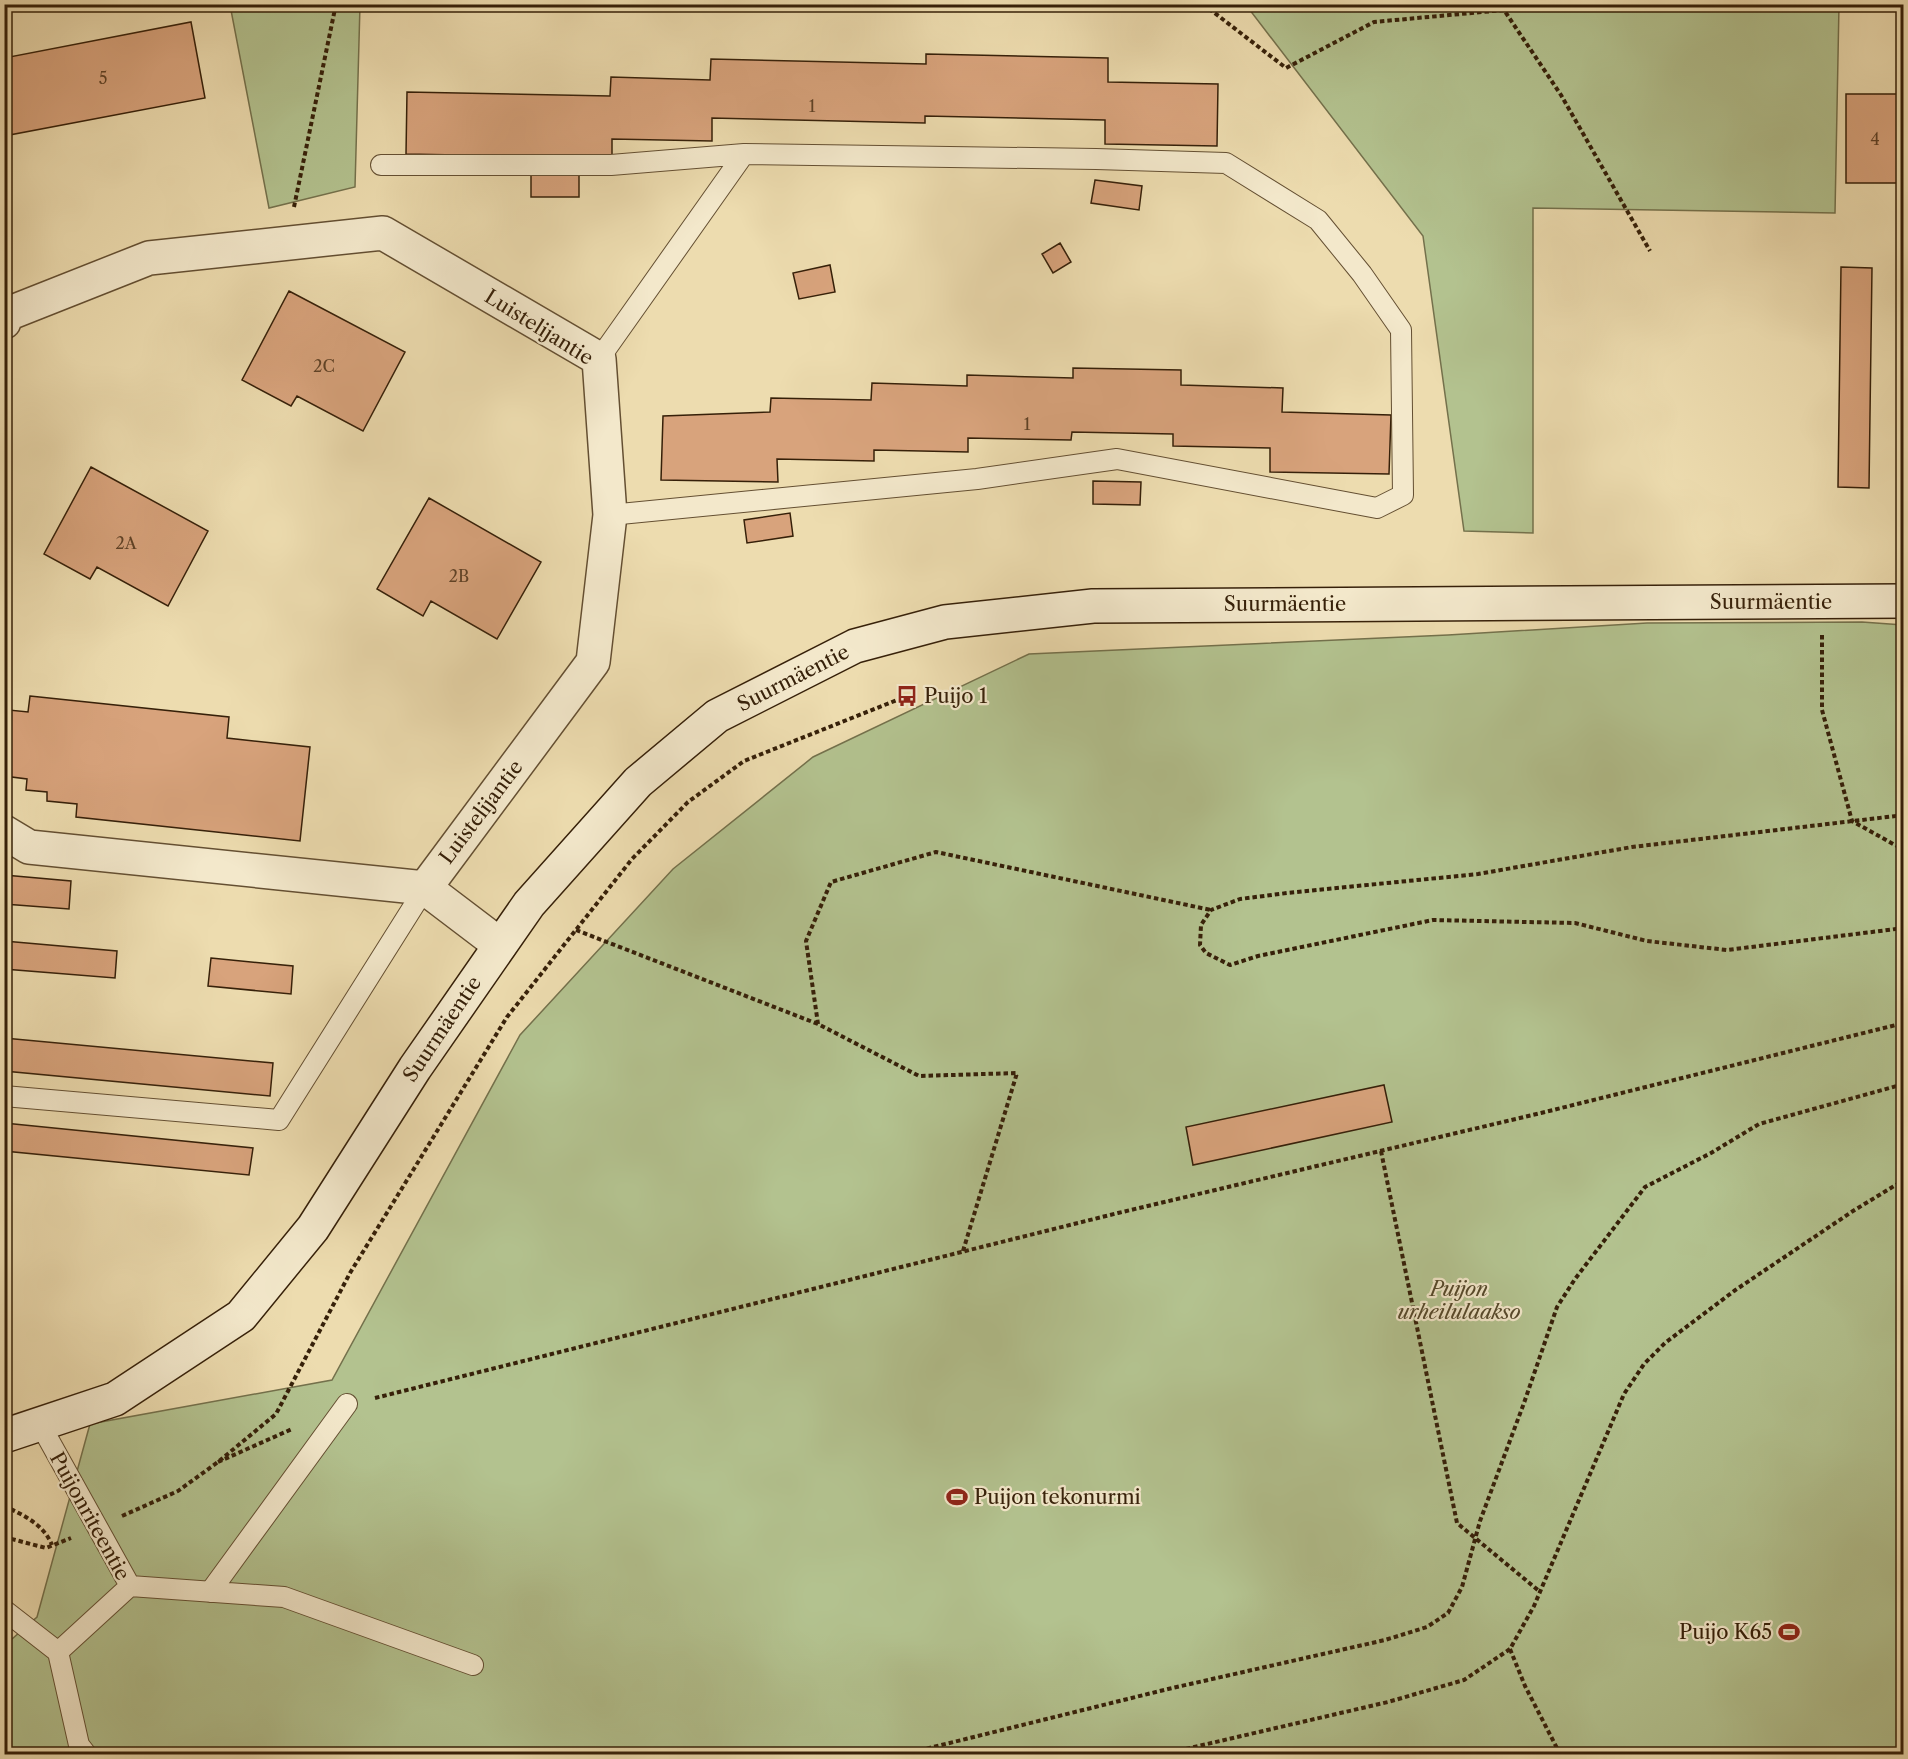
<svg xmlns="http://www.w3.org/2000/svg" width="1908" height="1759" font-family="'Libre Caslon Text',serif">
<rect width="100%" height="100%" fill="#eddcaf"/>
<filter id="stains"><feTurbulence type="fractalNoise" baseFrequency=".00333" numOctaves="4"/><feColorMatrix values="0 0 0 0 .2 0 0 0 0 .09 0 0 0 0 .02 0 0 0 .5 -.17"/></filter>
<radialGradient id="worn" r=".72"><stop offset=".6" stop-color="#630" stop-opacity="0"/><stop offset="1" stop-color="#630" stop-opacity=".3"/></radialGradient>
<path fill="#b3c28f" stroke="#74714c" stroke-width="1.5" d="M230 5H360L355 187 269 208Z
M1246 5H1839L1835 213 1533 208V533L1464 531 1423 236Z
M1862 622 1903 625V1754H5L4 1646 37 1617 90 1424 332 1380 520 1035 673 869 813 757 1029 654 1448 635 1647 623Z"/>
<path fill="#d8a37c" stroke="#362009" stroke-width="1.5" d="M191 22 205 98 4 136V58Z
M926 54 1108 58V82L1218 84 1217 146 1105 144V120L925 116V123L712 118V141L612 139V158L406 154 407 92 610 96 611 77 710 80 711 59 926 64Z
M1846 94H1904V183H1846Z
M579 173V197H531V174Z
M1095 180 1142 186 1139 210 1091 203Z
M1060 243 1071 262 1053 273 1042 254Z
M830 265 835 292 799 299 793 273Z
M1841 267 1872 268 1869 488 1838 487Z
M289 291 405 352 363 431 297 396 291 406 242 380Z
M1073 368 1181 370V385L1283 388 1282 412 1391 415 1389 474 1270 472V448L1173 446V434L1072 432 1071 440 968 438V452L874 450V461L777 459 778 482 661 480 663 416 770 412 771 398 871 400 872 383 967 386V375L1073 378Z
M91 467 208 531 168 606 97 567 90 579 44 554Z
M1093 481 1141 482 1140 505 1093 504Z
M429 498 541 562 497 639 431 601 423 616 377 589Z
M790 513 793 536 747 543 744 520Z
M30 696 229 717 227 738 310 747 300 841 76 817 77 804 47 801V792L26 790 27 779 4 776V753L9 710 28 712Z
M4 875 71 881 69 909 4 904Z
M4 941 117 951 115 978 4 969Z
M211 958 293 966 291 994 208 986Z
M4 1038 273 1063 270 1096 4 1071Z
M1384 1085 1392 1122 1193 1165 1186 1127Z
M4 1123 253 1148 249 1175 4 1151Z"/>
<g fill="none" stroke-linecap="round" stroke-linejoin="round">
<defs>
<path id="lane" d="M381 165H611L744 154
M599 359 744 154 1096 159 1226 163 1318 220 1362 274 1401 330 1403 495 1377 508 1117 459 977 479 610 515
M4 1096 279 1120 425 888
M40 1424 130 1586 58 1652 79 1745 86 1754
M130 1586 284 1597 473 1665
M210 1592 347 1404
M4 1610 58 1652"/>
<path id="street" d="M4 322 5 315 149 258 383 233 599 359 610 515 593 662 425 888
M4 832 29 847 425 888 500 945"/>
<path id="secondary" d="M4 1436 115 1399 241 1316 313 1228 415 1068 529 904 638 782 717 716 855 646 945 622 1093 606 1904 601"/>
</defs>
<use href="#lane" stroke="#644f32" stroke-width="22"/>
<use href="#street" stroke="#644f32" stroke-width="36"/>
<use href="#secondary" stroke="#362009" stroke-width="36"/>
<path stroke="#362009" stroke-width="4" stroke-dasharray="4.5 3" stroke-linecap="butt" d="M1203 4 1286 68 1374 22 1504 10 1561 95 1650 251
M294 207 336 4
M1822 635V710L1852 821 1904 850
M1904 815 1632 847 1478 874 1287 893 1240 899 1211 910 1201 925 1200 945 1206 953 1230 965 1258 956 1433 920 1575 923 1647 941 1727 950 1904 928
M576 930 818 1024
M1381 1151 1457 1523 1539 1591
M963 1251 1017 1073 919 1076 818 1024 806 941 831 882 936 852 1211 910
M375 1398 1118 1213 1541 1113 1904 1023
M218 1462 292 1429
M4 1506C24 1515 44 1525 52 1545
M122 1516 178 1491 218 1462 276 1414 350 1273 507 1017 632 859 688 802 744 761 907 696
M4 1537 46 1548 71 1538
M1510 1649 1525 1686 1560 1754
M905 1754 1168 1689 1385 1640 1427 1627 1448 1613 1462 1587 1480 1521 1524 1403 1557 1307 1575 1279 1645 1187 1711 1153 1759 1124 1904 1084
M1164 1754 1388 1702 1464 1680 1510 1649 1534 1606 1624 1394 1644 1364 1665 1343 1734 1291 1853 1211 1904 1180"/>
<use href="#lane" stroke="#f3e8cb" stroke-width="20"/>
<use href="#street" stroke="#f3e8cb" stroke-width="33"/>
<use href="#secondary" stroke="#f3e8cb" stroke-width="33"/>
</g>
<defs>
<symbol id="bus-bare" viewBox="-9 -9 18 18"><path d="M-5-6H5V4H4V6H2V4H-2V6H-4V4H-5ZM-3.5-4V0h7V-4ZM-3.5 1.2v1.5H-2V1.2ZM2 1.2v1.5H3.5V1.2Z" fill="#8f2418" stroke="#f3e8cb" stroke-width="2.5" paint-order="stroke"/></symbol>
<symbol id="stadium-bare" viewBox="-9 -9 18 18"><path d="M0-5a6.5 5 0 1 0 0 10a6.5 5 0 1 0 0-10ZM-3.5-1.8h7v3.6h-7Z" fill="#8f2418" stroke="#f3e8cb" stroke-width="2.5" paint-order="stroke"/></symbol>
</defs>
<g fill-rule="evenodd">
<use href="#bus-bare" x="892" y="681" width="30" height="30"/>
<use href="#stadium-bare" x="942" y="1482" width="30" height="30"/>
<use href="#stadium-bare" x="1774" y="1617" width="30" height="30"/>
</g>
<g text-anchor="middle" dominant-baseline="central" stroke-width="4.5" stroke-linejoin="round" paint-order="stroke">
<g font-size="16" fill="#5e4126">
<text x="103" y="78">5</text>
<text x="812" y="106">1</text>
<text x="1875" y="139">4</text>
<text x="324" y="366">2C</text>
<text x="1027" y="424">1</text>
<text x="126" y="543">2A</text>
<text x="459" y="576">2B</text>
</g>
<g font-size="20" fill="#362009" stroke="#f3e8cb">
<text transform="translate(539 327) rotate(32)">Luistelijantie</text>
<text x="1771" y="602">Suurmäentie</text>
<text x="1285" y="604">Suurmäentie</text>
<text transform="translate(793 678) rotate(-27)">Suurmäentie</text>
<text transform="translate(481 812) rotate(-53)">Luistelijantie</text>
<text transform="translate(442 1029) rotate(-56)">Suurmäentie</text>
<text transform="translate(90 1516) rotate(61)">Puijonriteentie</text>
</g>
<g font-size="20" fill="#362009" stroke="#f3e8cb" text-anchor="start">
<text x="924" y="696">Puijo 1</text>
<text x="974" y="1497">Puijon tekonurmi</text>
<text x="1772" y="1632" text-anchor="end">Puijo K65</text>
</g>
<g font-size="20" font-style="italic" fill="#55482a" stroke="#f3e8cb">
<text x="1459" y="1289">Puijon<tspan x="1459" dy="23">urheilulaakso</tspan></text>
</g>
</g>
<rect width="1908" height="1759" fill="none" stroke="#eddcaf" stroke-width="24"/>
<rect x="6" y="6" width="1896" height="1747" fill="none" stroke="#362009" stroke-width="3"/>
<rect x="12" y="12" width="1884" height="1735" fill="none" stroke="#362009" stroke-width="1.5"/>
<rect width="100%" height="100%" filter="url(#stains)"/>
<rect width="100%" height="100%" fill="url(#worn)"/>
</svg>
